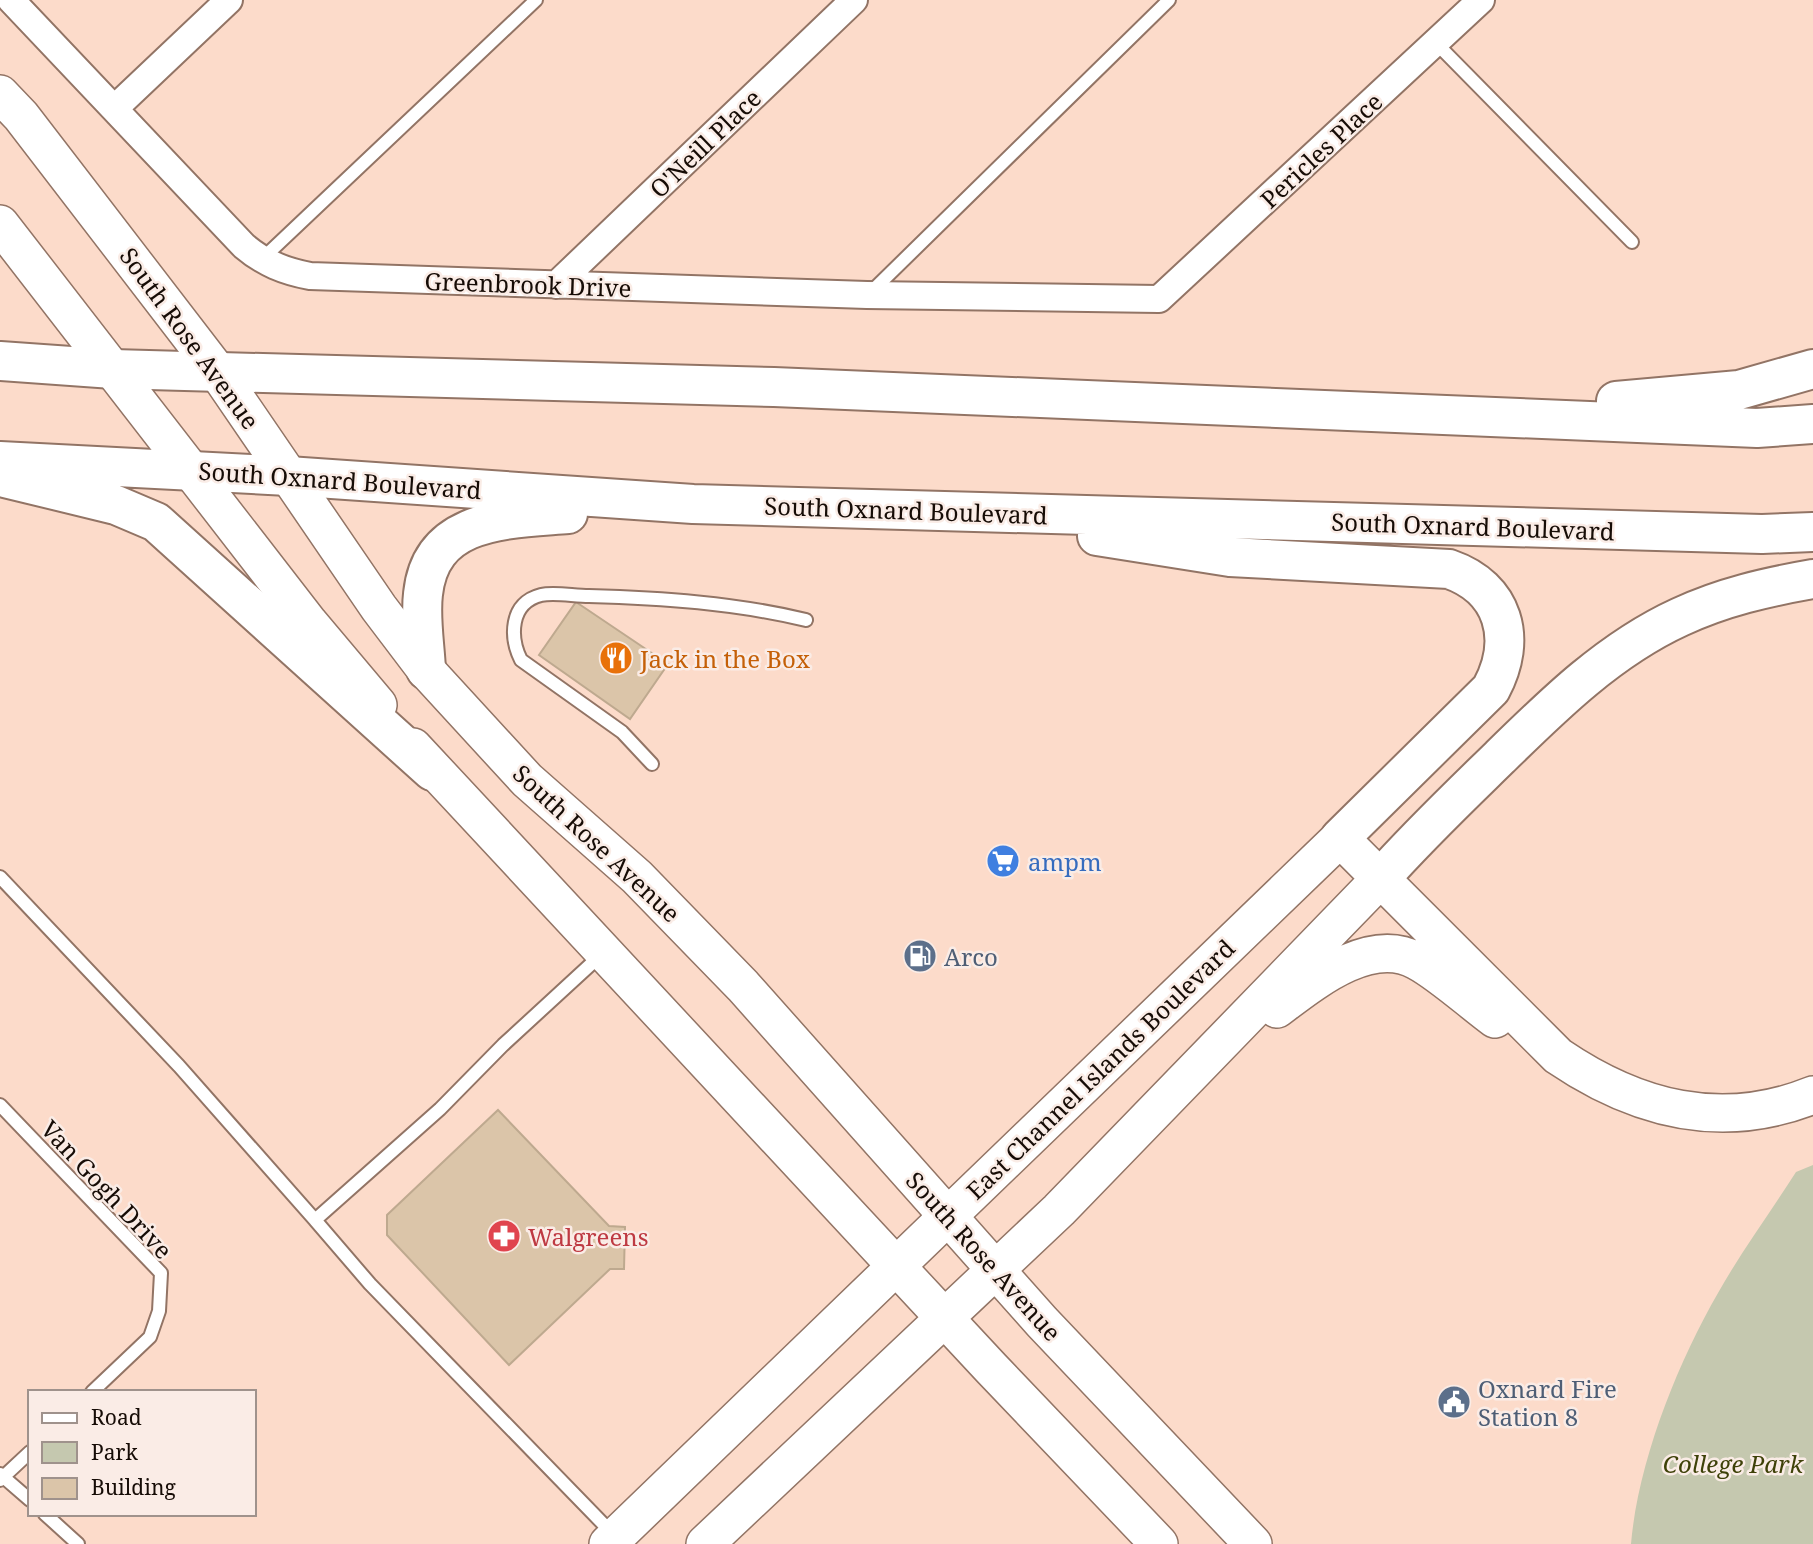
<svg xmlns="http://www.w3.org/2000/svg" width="1813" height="1544" font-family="'Noto Serif',serif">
<rect width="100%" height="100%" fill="#fcdbca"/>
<path fill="#c5c8af" d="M1813 1165V1544H1631C1638 1462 1677 1364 1718 1293 1741 1252 1770 1213 1796 1172Z"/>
<path fill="#dbc5a9" stroke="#bea98f" stroke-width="2" d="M576 602 668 664 630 719 539 655Z
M498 1110 609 1226 625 1227 624 1269H610L509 1365 387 1235V1215Z"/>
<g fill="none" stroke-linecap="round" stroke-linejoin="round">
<defs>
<path id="lane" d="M1436 43 1632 242
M261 260 536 0
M870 293 1169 0
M652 764 622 732 521 660C510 638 509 603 541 595 554 592 574 596 589 596 662 598 735 603 806 620
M0 877 179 1066 315 1220
M602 954 503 1045 440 1109 315 1220 370 1284 613 1534
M0 1105 161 1273 159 1311 150 1337 92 1392
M0 1474 30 1500
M0 1480 30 1452
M45 1514 78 1544"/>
<path id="street" d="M11 0 244 246C264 263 284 271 310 276L867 295 1159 299 1481 0
M115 108 229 0
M556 285 854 0"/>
<path id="secondary" d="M0 94 21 116 217 371 379 608 426 670 527 780 637 877 743 986 1042 1322 1253 1544
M0 224 309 623 378 705
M413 747 991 1368 1159 1544
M1277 1009C1313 982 1370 935 1417 961 1440 973 1473 1003 1495 1019
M608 1544 1340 838 1558 1056C1636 1109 1721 1132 1813 1095
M705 1544 1059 1210 1380 879"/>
<path id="primary" d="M0 361 113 369 774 387 1757 428 1813 424
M1616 401 1739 390 1813 369
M0 461 288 476 693 504 1762 534 1813 532
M5 478 116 505 156 522 432 771
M1097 536 1230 557 1449 569C1504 588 1518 639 1491 689L1340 838
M426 670C425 646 420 618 423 594 431 517 508 519 568 514
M1380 879C1418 836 1459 797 1500 757 1554 704 1610 649 1680 617 1723 597 1767 587 1813 579"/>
</defs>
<use href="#lane" stroke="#927465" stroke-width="16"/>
<use href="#street" stroke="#927465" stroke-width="30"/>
<use href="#secondary" stroke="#927465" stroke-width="40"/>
<use href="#primary" stroke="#927465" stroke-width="42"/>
<use href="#lane" stroke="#fff" stroke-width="12"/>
<use href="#street" stroke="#fff" stroke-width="26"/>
<use href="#secondary" stroke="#fff" stroke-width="37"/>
<use href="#primary" stroke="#fff" stroke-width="38"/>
</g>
<defs>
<symbol id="restaurant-disc" viewBox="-11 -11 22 22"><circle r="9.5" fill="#e8710a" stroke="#faece6"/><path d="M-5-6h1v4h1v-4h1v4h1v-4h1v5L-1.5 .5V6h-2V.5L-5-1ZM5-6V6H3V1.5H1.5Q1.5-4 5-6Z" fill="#fff"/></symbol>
<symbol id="supermarket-disc" viewBox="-11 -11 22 22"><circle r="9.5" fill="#3f7fe0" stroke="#faece6"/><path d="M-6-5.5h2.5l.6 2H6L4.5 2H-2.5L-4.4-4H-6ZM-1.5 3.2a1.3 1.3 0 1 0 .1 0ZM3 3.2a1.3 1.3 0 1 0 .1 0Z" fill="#fff"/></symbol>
<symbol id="fuel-disc" viewBox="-11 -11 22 22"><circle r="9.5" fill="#5c6f8a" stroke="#faece6"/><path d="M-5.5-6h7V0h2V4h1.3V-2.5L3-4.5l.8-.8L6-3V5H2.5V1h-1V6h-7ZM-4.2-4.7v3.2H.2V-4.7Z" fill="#fff"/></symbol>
<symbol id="pharmacy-disc" viewBox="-11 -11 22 22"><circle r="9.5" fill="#e0444e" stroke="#faece6"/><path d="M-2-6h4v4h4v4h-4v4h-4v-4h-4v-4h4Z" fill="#fff"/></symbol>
<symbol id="civic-disc" viewBox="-11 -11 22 22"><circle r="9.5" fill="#5c6f8a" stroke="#faece6"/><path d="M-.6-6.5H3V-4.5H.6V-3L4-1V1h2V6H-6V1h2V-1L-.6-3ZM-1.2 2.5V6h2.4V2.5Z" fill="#fff"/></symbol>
</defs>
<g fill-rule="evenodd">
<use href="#restaurant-disc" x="597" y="639" width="38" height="38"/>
<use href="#supermarket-disc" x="984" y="842" width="38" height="38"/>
<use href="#fuel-disc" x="901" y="937" width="38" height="38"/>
<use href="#pharmacy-disc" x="485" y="1217" width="38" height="38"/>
<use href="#civic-disc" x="1435" y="1383" width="38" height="38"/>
</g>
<g text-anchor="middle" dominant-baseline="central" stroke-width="5" stroke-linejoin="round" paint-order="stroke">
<g font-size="24" fill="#160c06" stroke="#faece6">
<text transform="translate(705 143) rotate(-44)">O'Neill Place</text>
<text transform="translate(1321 150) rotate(-43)">Pericles Place</text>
<text transform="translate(528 284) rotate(2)">Greenbrook Drive</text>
<text transform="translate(190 338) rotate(54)">South Rose Avenue</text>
<text transform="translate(340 480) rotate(4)">South Oxnard Boulevard</text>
<text transform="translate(906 510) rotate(2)">South Oxnard Boulevard</text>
<text transform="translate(1473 526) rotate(2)">South Oxnard Boulevard</text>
<text transform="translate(597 843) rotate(43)">South Rose Avenue</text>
<text transform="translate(1100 1069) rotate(-44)">East Channel Islands Boulevard</text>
<text transform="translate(107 1189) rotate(47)">Van Gogh Drive</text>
<text transform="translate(984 1256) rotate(48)">South Rose Avenue</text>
</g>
<g font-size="24" fill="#c56008" stroke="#faece6" text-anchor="start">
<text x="640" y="658">Jack in the Box</text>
</g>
<g font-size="24" fill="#366cbe" stroke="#faece6" text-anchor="start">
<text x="1028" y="861">ampm</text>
</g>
<g font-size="24" fill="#4e5e75" stroke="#faece6" text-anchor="start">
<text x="944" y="956">Arco</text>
<text x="1478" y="1388">Oxnard Fire<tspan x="1478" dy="28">Station 8</tspan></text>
</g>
<g font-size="24" fill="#be3a42" stroke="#faece6" text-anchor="start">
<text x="528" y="1236">Walgreens</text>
</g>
<g font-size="24" font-style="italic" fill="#3e4108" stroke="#faece6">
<text x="1733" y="1463">College Park</text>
</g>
</g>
<rect x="28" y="1390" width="228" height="126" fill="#faece6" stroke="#9f928c" stroke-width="2"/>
<rect x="42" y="1413" width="35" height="10" fill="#ffffff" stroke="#9f928c" stroke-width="2"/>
<text x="91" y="1425" font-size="21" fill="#160c06">Road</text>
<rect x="42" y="1442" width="35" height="21" fill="#c5c8af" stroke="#9f928c" stroke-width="2"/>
<text x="91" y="1460" font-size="21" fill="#160c06">Park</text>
<rect x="42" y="1478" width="35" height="21" fill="#dbc5a9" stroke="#9f928c" stroke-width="2"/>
<text x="91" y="1495" font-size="21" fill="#160c06">Building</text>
</svg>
